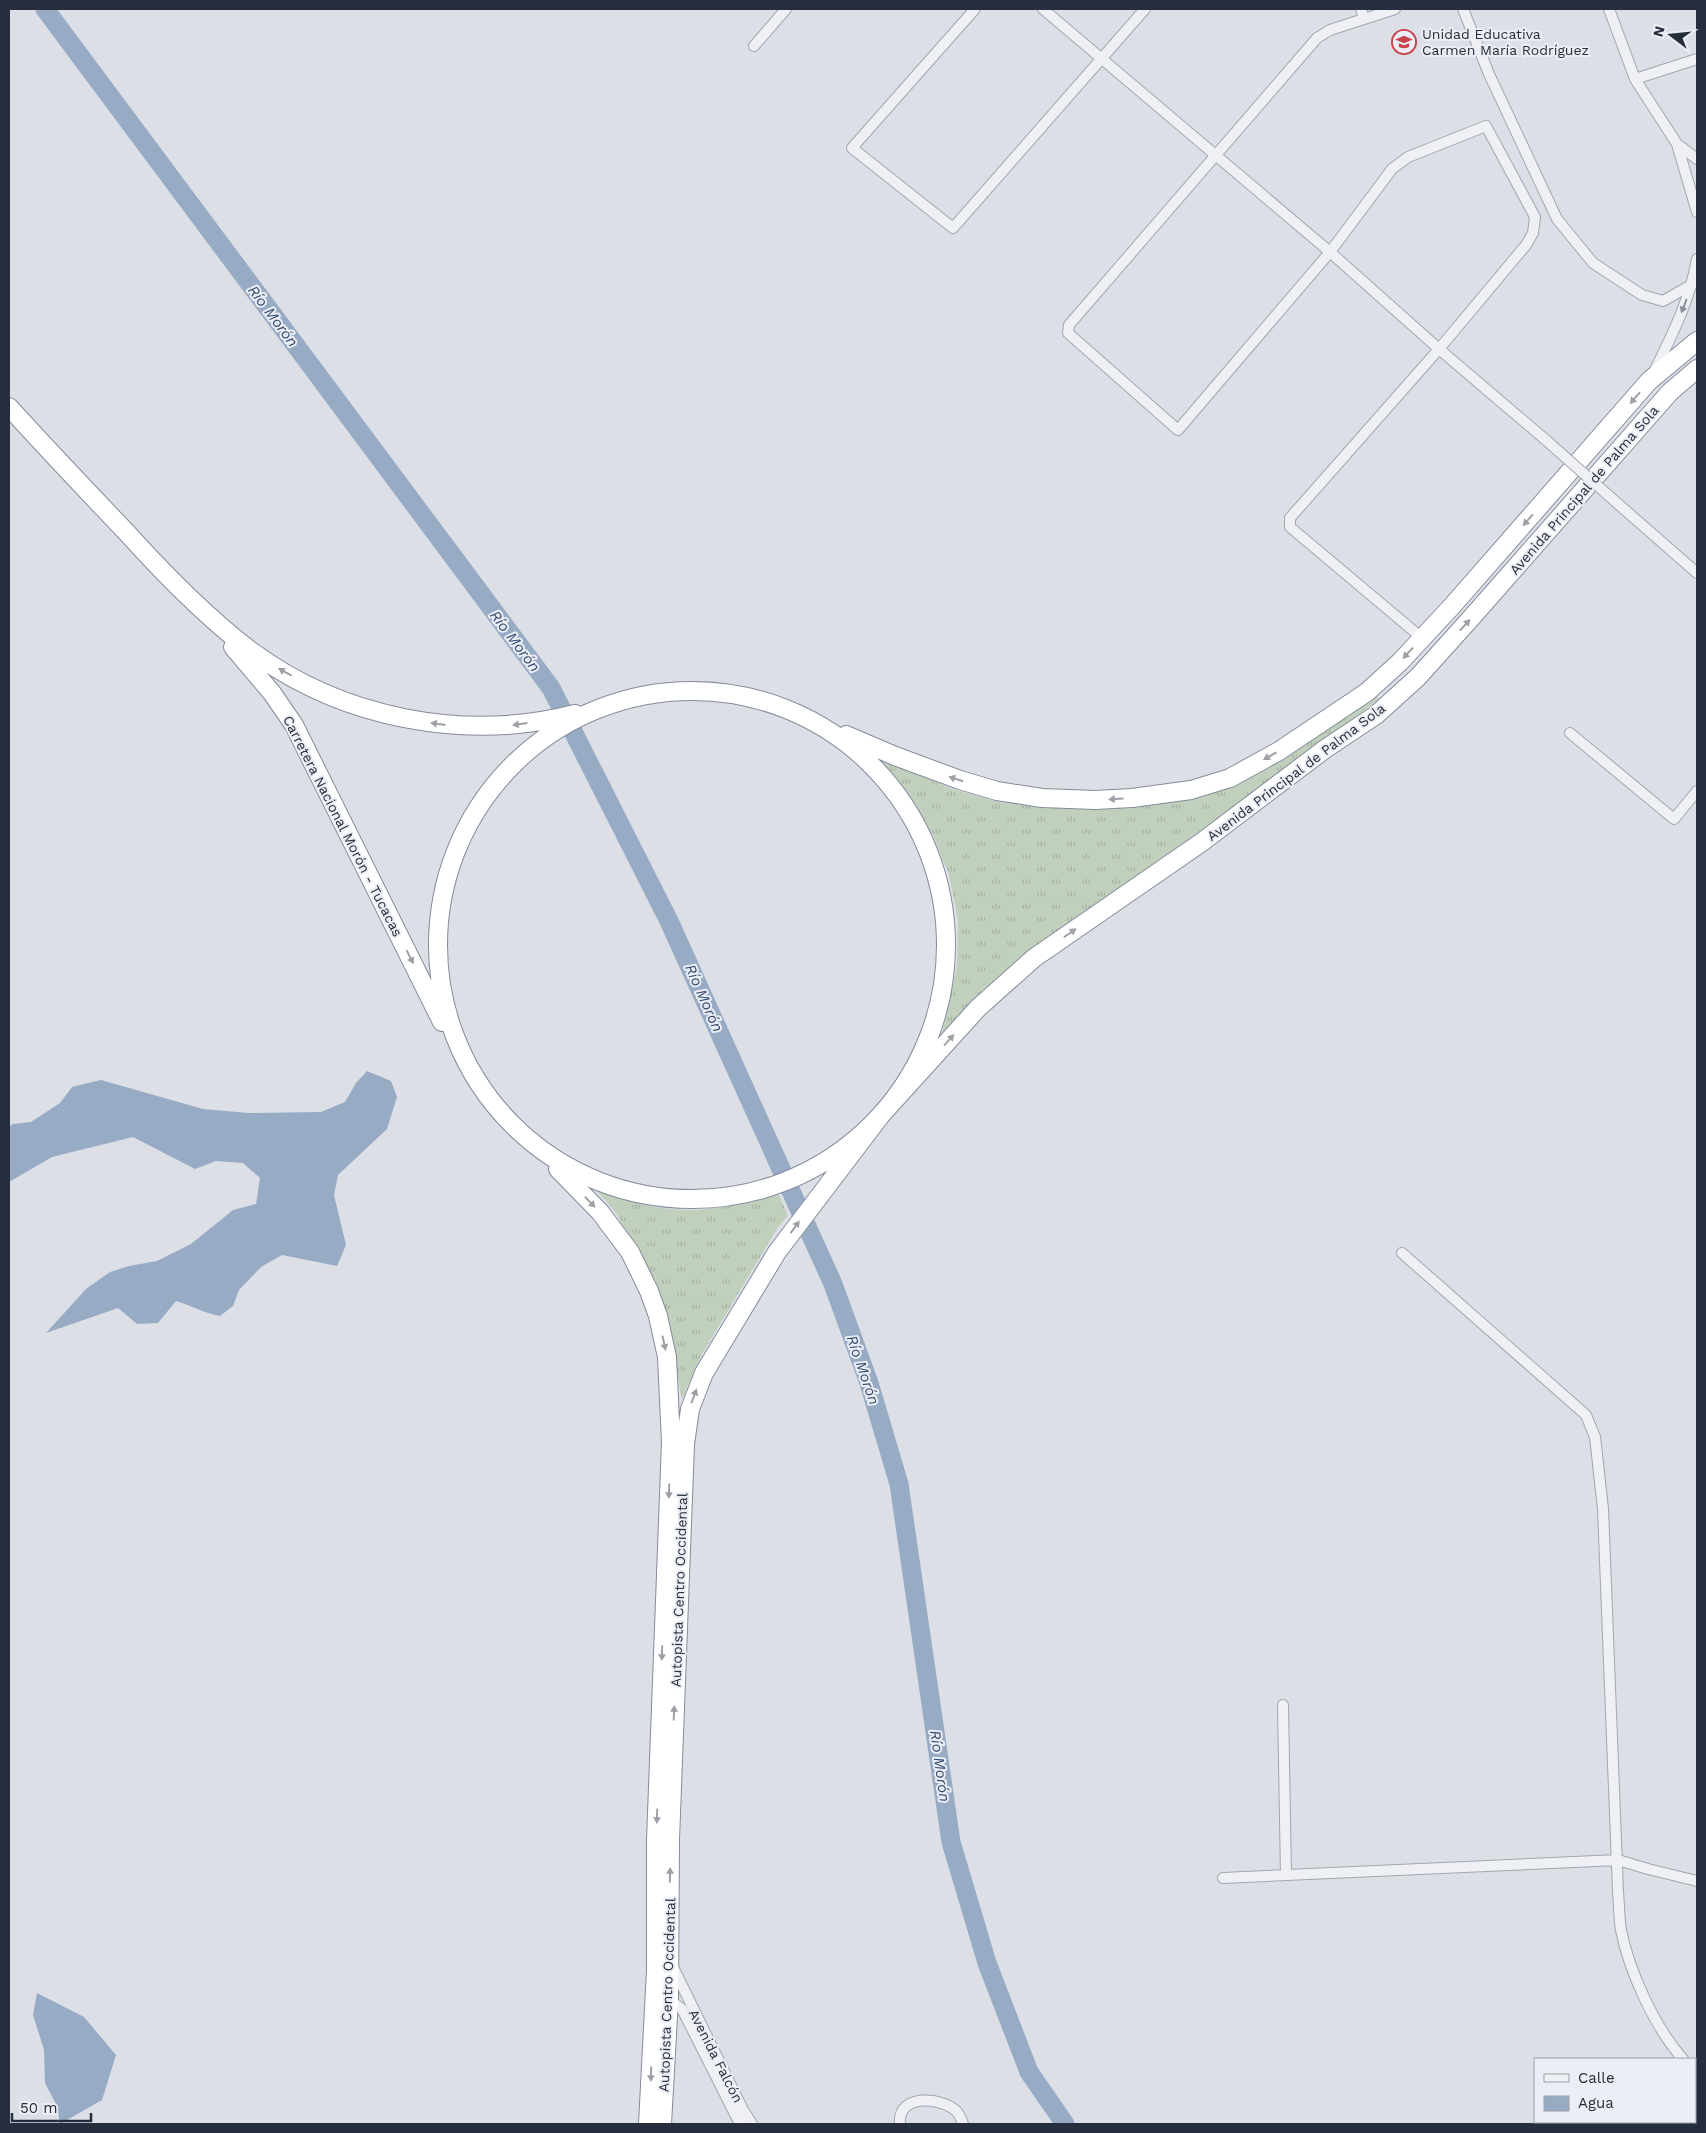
<svg xmlns="http://www.w3.org/2000/svg" width="1706" height="2133" font-family="'Work Sans',sans-serif">
<defs>
<pattern id="grass-tufts" width="24" height="20" patternUnits="userSpaceOnUse" patternTransform="scale(1.25)"><rect width="24" height="20" fill="#c1d0bd"/><path d="M3 7l-1-3M5 7V3M7 7l1-3M15 17l-1-3M17 17v-4M19 17l1-3" fill="none" stroke="#a6b3a3"/></pattern>
</defs>
<rect width="100%" height="100%" fill="#dcdfe6"/>
<path fill="url(#grass-tufts)" d="M1375 695 1379 699 1241 803 1040 943 986 987 942 1034 957 966 958 921 949 875 934 838 907 792 873 758 877 756 949 788 1002 803 1046 806 1153 805 1209 793 1282 758 1324 732Z
M598 1192C628 1201 657 1210 688 1210 717 1210 751 1201 779 1195L788 1216 778 1227 702 1354 682 1399 664 1307 643 1260 616 1213Z"/>
<path fill="#98abc5" d="M367 1071 391 1081 397 1097 387 1129 338 1175 334 1195 346 1245 337 1266 282 1255 261 1267 239 1290 233 1306 220 1316C203 1313 193 1306 176 1301L158 1323 137 1324 118 1308 46 1333 86 1289 110 1272 129 1266 157 1261 191 1244 233 1210 256 1204 260 1178 243 1163 216 1161 195 1169 133 1137 52 1157 9 1182V1127L13 1124 31 1122 60 1103 72 1087 101 1080 203 1109 249 1113 321 1112 345 1102 356 1083Z
M37 1993 84 2017 116 2055 102 2100 60 2124 57 2106 45 2083 44 2050 33 2015Z"/>
<g fill="none" stroke-linecap="round" stroke-linejoin="round">
<path stroke="#98abc5" stroke-width="19" d="M45 9 551 688 669 921 833 1284 869 1383 899 1484 951 1842 987 1963 1029 2072 1065 2124"/>
<defs>
<path id="street" d="M975 9 852 148 953 228 1145 9
M1043 9 1330 252 1439 349 1547 441
M1361 9 1364 19
M1395 9 1330 30 1317 38 1069 325 1068 333 1178 430 1330 252 1392 169 1408 157 1486 126 1535 217 1533 233 1526 245 1439 349 1290 518V527L1422 638
M1463 9 1489 74 1557 219 1593 263 1642 295 1663 301 1693 284
M1609 9 1635 79 1677 144 1697 212
M754 46 786 9
M1635 79 1697 59
M1677 144 1697 159
M1654 372C1672 335 1690 300 1697 259
M1617 503 1697 573
M1570 733 1674 819 1697 791
M1402 1253 1586 1415 1595 1437 1603 1509 1618 1891C1619 1904 1619 1917 1621 1930 1629 1971 1655 2028 1683 2059
M1283 1705 1286 1875
M1223 1878 1618 1860 1648 1869 1697 1881
M673 1967 743 2110 752 2124
M666 1997 682 2009 740 2124
M1695 2071 1697 2073
M900 2124C897 2092 945 2097 958 2113 960 2116 962 2121 963 2124"/>
<path id="highway" d="M9 407C48 450 88 492 128 534 166 576 206 617 251 651 343 719 465 742 575 714
M233 647 272 693 294 725 442 1022
M438 945a254 254 0 1 1 508 0a254 254 0 1 1-508 0Z
M846 735 895 756 960 780 997 791 1042 798 1095 800 1132 798 1191 790 1230 778 1279 751 1367 692 1400 662 1453 605 1649 381 1697 341
M558 1169 600 1212 630 1252 649 1291 658 1316 667 1357 671 1442 656 1840V1970L648 2124
M662 2124 669 1999 670 1840 685 1444 690 1409 704 1373 777 1252 881 1115 978 1008 1034 958 1202 842 1325 749 1376 715 1418 677 1472 617 1670 392 1697 369"/>
</defs>
<use href="#street" stroke="#a2a6b0" stroke-width="12"/>
<use href="#highway" stroke="#848c9c" stroke-width="20"/>
<use href="#street" stroke="#eff0f4" stroke-width="10"/>
<use href="#highway" stroke="#fff" stroke-width="18"/>
<defs>
<path id="street-bridge" d="M1547 441 1617 503"/>
</defs>
<use href="#street-bridge" stroke="#a2a6b0" stroke-width="12" stroke-linecap="butt"/>
<use href="#street-bridge" stroke="#eff0f4" stroke-width="10"/>
</g>
<defs><path id="oneway-solid" d="M-6-.8H1V-3.2L6.5 0L1 3.2V.8H-6Z" transform="scale(1.25)"/></defs>
<use fill="#8a8e98" href="#oneway-solid" transform="translate(1684 306) rotate(111)"/>
<g fill="#9da0a7">
<use href="#oneway-solid" transform="translate(1635 398) rotate(131)"/>
<use href="#oneway-solid" transform="translate(1528 520) rotate(131)"/>
<use href="#oneway-solid" transform="translate(1465 625) rotate(-47)"/>
<use href="#oneway-solid" transform="translate(1408 653) rotate(133)"/>
<use href="#oneway-solid" transform="translate(285 672) rotate(-151)"/>
<use href="#oneway-solid" transform="translate(438 724) rotate(-172)"/>
<use href="#oneway-solid" transform="translate(520 724) rotate(172)"/>
<use href="#oneway-solid" transform="translate(1270 756) rotate(151)"/>
<use href="#oneway-solid" transform="translate(956 779) rotate(-162)"/>
<use href="#oneway-solid" transform="translate(1116 799) rotate(176)"/>
<use href="#oneway-solid" transform="translate(1070 933) rotate(-35)"/>
<use href="#oneway-solid" transform="translate(410 957) rotate(63)"/>
<use href="#oneway-solid" transform="translate(949 1040) rotate(-48)"/>
<use href="#oneway-solid" transform="translate(590 1202) rotate(46)"/>
<use href="#oneway-solid" transform="translate(795 1227) rotate(-54)"/>
<use href="#oneway-solid" transform="translate(664 1343) rotate(78)"/>
<use href="#oneway-solid" transform="translate(694 1396) rotate(-70)"/>
<use href="#oneway-solid" transform="translate(669 1491) rotate(92)"/>
<use href="#oneway-solid" transform="translate(662 1653) rotate(92)"/>
<use href="#oneway-solid" transform="translate(674 1713) rotate(-88)"/>
<use href="#oneway-solid" transform="translate(657 1816) rotate(92)"/>
<use href="#oneway-solid" transform="translate(670 1875) rotate(-89)"/>
<use href="#oneway-solid" transform="translate(651 2074) rotate(92)"/>
</g>
<defs>
<symbol id="school-ring" viewBox="-11 -11 22 22"><circle r="9.5" fill="#ebeef4" stroke="#c9434f" stroke-width="1.5"/><path d="M0-5L7-2L0 1L-7-2ZM-4 1L0 2.5L4 1V4Q0 6-4 4Z" fill="#c9434f"/></symbol>
</defs>
<g fill-rule="evenodd">
<use href="#school-ring" x="1390" y="28" width="28" height="28"/>
</g>
<g text-anchor="middle" dominant-baseline="central" stroke-width="4" stroke-linejoin="round" paint-order="stroke">
<g font-size="14" fill="#262d3c" stroke="#ebeef4" text-anchor="start">
<text x="1422" y="34">Unidad Educativa<tspan x="1422" dy="16">Carmen María Rodríguez</tspan></text>
</g>
<g font-size="14" fill="#262d3c" stroke="#ebeef4">
<text transform="translate(1584 490) rotate(-49)">Avenida Principal de Palma Sola</text>
<text transform="translate(1296 772) rotate(-37)">Avenida Principal de Palma Sola</text>
<text transform="translate(343 826) rotate(63)">Carretera Nacional Morón - Tucacas</text>
<text transform="translate(679 1590) rotate(-88)">Autopista Centro Occidental</text>
<text transform="translate(667 1995) rotate(-88)">Autopista Centro Occidental</text>
<text transform="translate(716 2056) rotate(63)">Avenida Falcón</text>
</g>
<g font-size="15" font-style="italic" fill="#32496e" stroke="#ebeef4">
<text transform="translate(273 316) rotate(53)">Río Morón</text>
<text transform="translate(515 641) rotate(53)">Río Morón</text>
<text transform="translate(704 998) rotate(66)">Río Morón</text>
<text transform="translate(863 1370) rotate(71)">Río Morón</text>
<text transform="translate(940 1766) rotate(82)">Río Morón</text>
</g>
</g>
<rect width="1706" height="2133" fill="none" stroke="#262d3c" stroke-width="20"/>
<rect x="1534" y="2058" width="162" height="65" fill="#ebeef4" stroke="#9ca1aa"/>
<rect x="1544" y="2074" width="25" height="8" fill="#eff0f4" stroke="#9ca1aa"/>
<text x="1578" y="2083" font-size="15" fill="#262d3c">Calle</text>
<rect x="1544" y="2096" width="25" height="15" fill="#98abc5" stroke="#9ca1aa"/>
<text x="1578" y="2108" font-size="15" fill="#262d3c">Agua</text>
<g transform="translate(1671 35) rotate(286)" stroke="#ebeef4" stroke-width="4" paint-order="stroke">
<path d="M0-4L9 19L0 12L-9 19Z" fill="#262d3c"/>
<text y="-8" font-size="14" font-weight="bold" text-anchor="middle" fill="#262d3c">N</text>
</g>
<path d="M12 2113v8h79v-8" fill="none" stroke="#262d3c" stroke-width="2.5"/>
<text x="20" y="2113" font-size="15" fill="#262d3c" stroke="#ebeef4" stroke-width="4" paint-order="stroke">50 m</text>
</svg>
